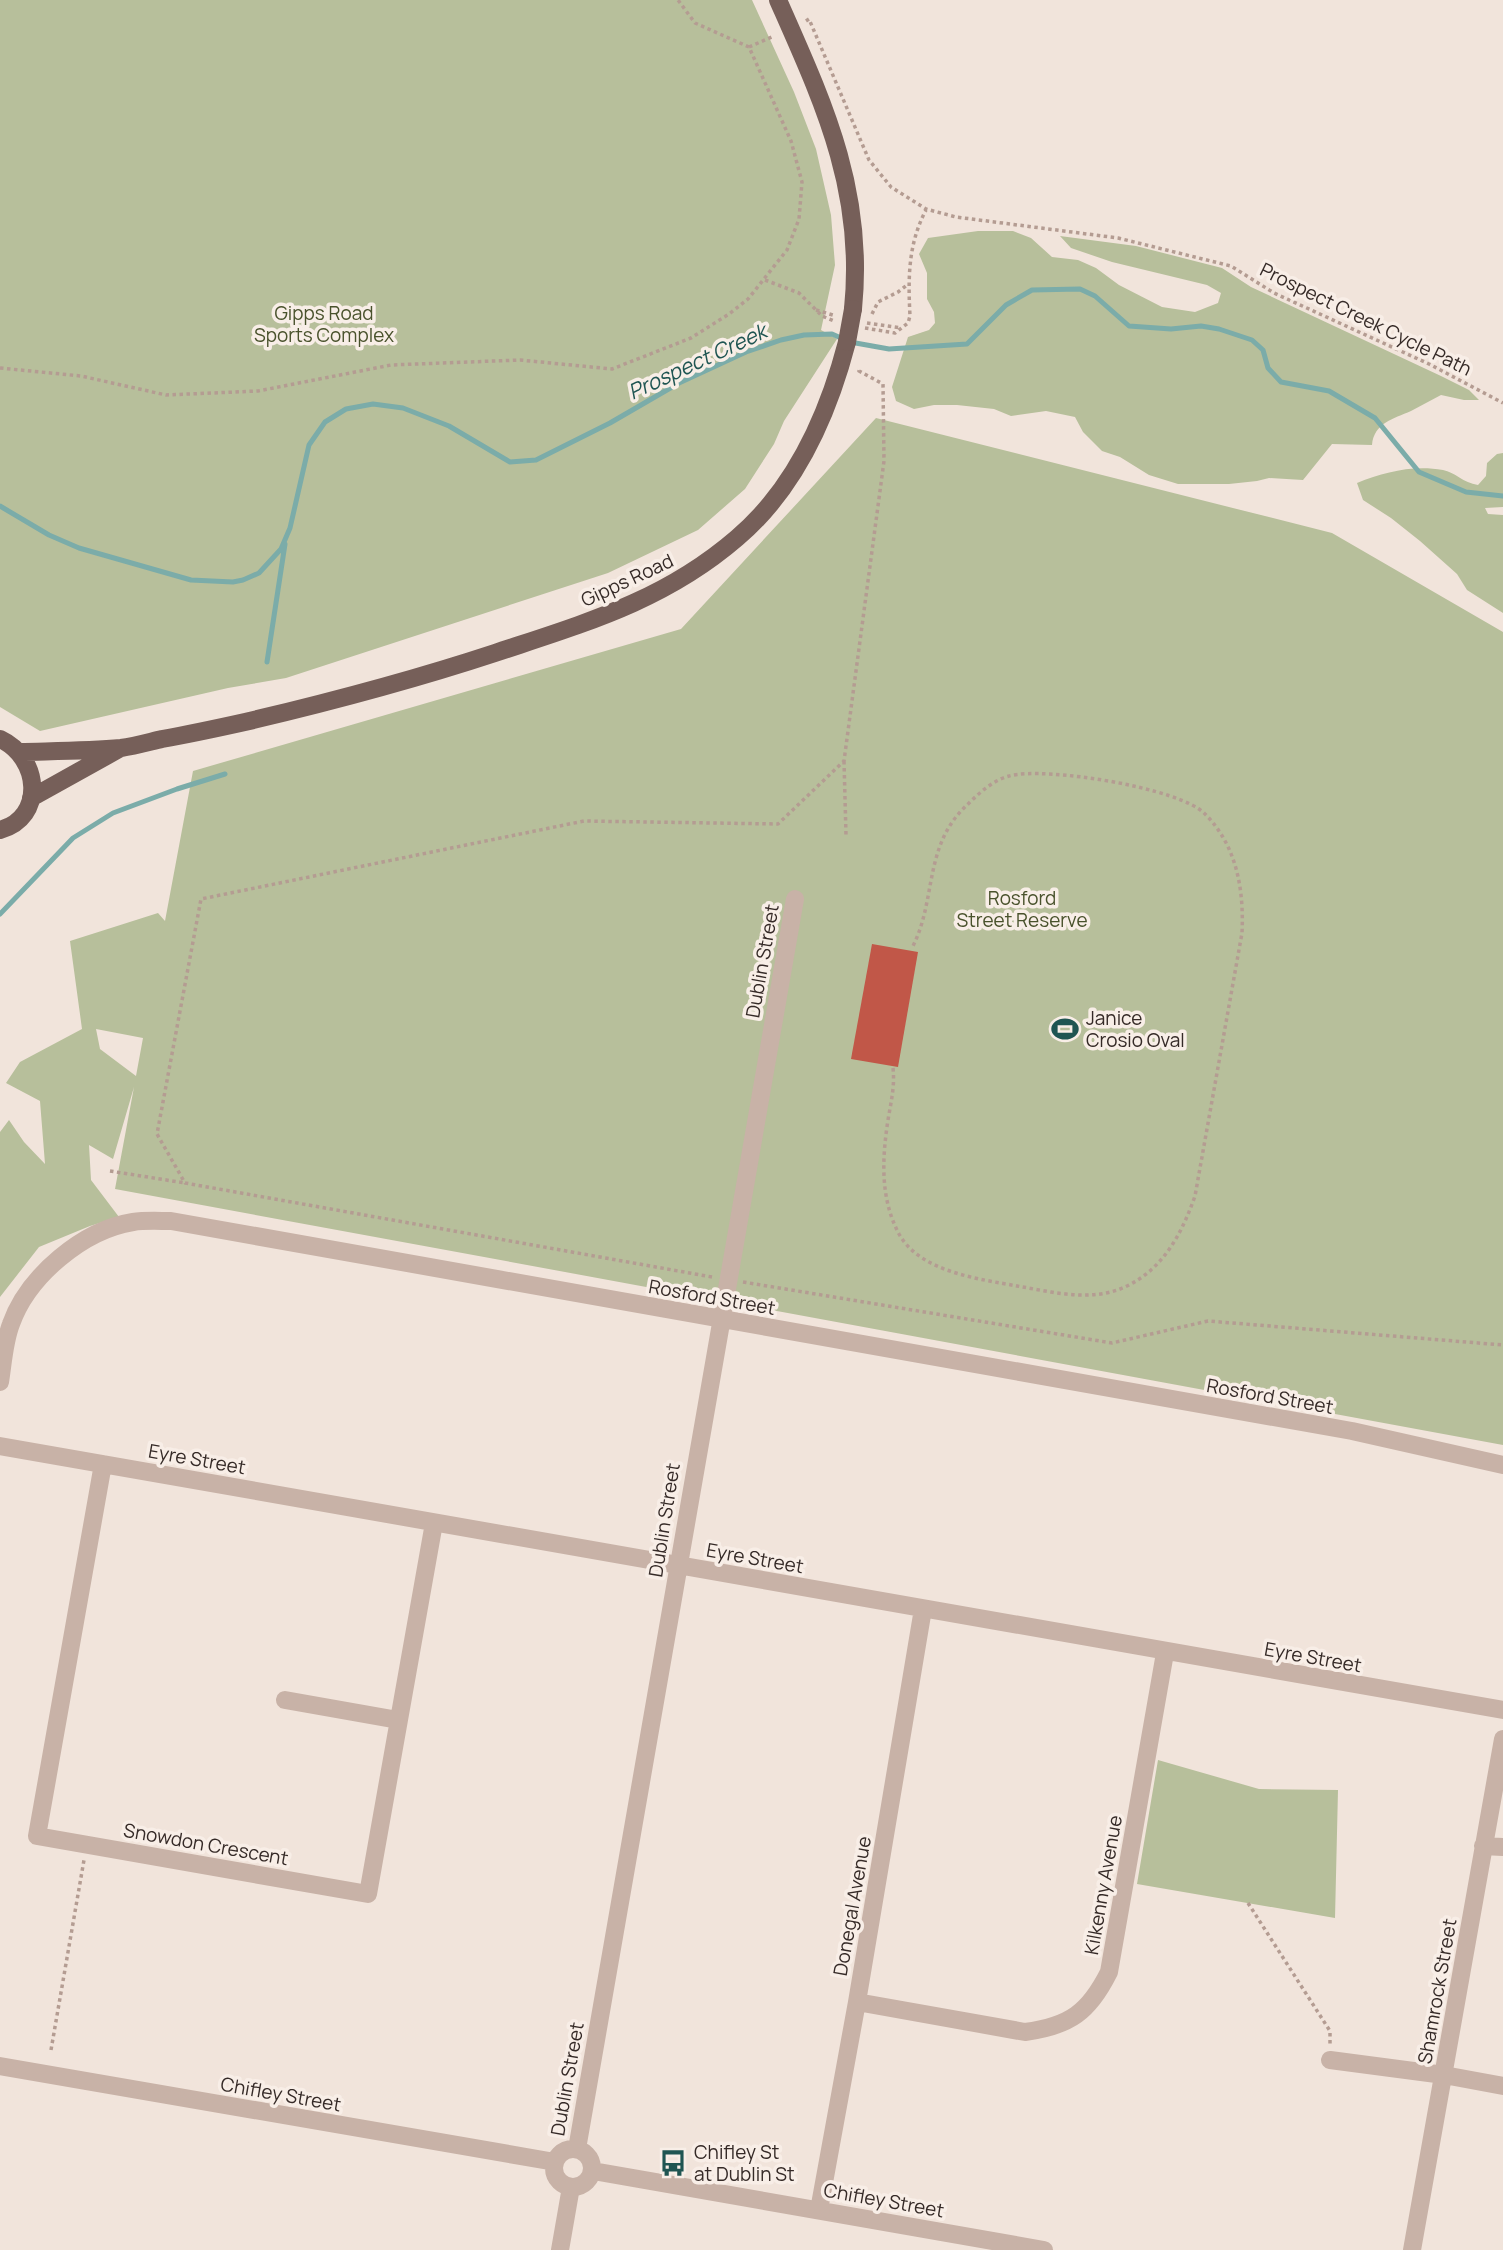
<svg xmlns="http://www.w3.org/2000/svg" width="1503" height="2250" font-family="Manrope,sans-serif">
<rect width="100%" height="100%" fill="#f1e4db"/>
<path fill="#b7bf9b" fill-rule="evenodd" d="M0 0H752L794 92 816 149 831 215 835 265 821 330 837 339 784 421 774 444 745 489 698 530 608 573 286 678 228 688 40 731 0 707Z
M978 231H1013L1031 238 1052 257 1078 260 1096 268 1119 285 1162 307 1195 312 1218 303 1221 293 1207 285 1112 262 1071 248 1060 236 1136 246 1222 268 1251 287 1441 376 1469 390 1479 400H1464L1441 395C1431 400 1421 406 1411 411 1393 419 1374 423 1372 445L1332 444 1303 480 1269 478 1257 481 1229 484H1178L1149 475 1120 457 1102 451 1083 432 1075 417 1046 411 1011 416 994 409 957 405H934L914 409 896 401 892 387 908 337 929 330 935 323 934 312 927 299V273L919 254 928 238Z
M876 418 1332 533 1503 632V1445L115 1189 134 1087 113 1159 89 1145 91 1180 119 1217 90 1226 39 1247 0 1297V1132L9 1120 24 1142 45 1164 40 1101 6 1083 20 1062 82 1029 70 941 158 913 165 921 193 771 681 629ZM96 1029 143 1038 136 1076 100 1049Z
M1503 453V507L1485 508 1488 514 1503 515V613L1467 590 1457 574 1420 541 1391 518 1363 500 1357 483C1385 472 1412 465 1443 470 1455 472 1463 483 1478 485L1486 476 1487 463 1497 454Z
M1158 1760 1259 1789 1338 1790 1335 1918 1137 1884Z"/>
<g fill="none" stroke-linecap="round" stroke-linejoin="round">
<path stroke="#7baca9" stroke-width="5" d="M0 506 49 535 79 548 191 580 233 582 243 580 259 573 281 549 290 528 309 445 325 422 346 409 373 404 403 408 449 426 510 462 536 460 610 423 679 383 746 352 781 340 804 335 832 334 850 342 889 349 967 344 1006 305 1032 290 1080 289 1095 296 1129 326 1171 329 1201 326 1219 329 1252 340 1263 350 1268 368 1281 382 1329 391 1375 418 1419 472 1466 492 1503 496
M267 662 285 544
M0 914 73 838 113 813 177 789 225 774"/>
</g>
<path fill="#c15748" d="M872 944 918 952 898 1067 851 1059Z"/>
<g fill="none" stroke-linecap="round" stroke-linejoin="round">
<path stroke="#b49c92" stroke-width="3.5" stroke-dasharray="3.5 3.5" stroke-linecap="butt" d="M806 21 809 19 869 160 891 187 926 209 956 217 1118 238 1231 266 1274 293 1429 364 1503 403
M749 47 774 36
M765 280 799 293 822 316 834 321
M816 310 836 316
M872 314 878 302 898 292 907 285
M867 323 901 328
M865 328 895 333 908 323 910 316C908 278 908 244 926 210
M0 368 81 376 166 395 258 391 391 365 520 360 612 369 691 338 729 314 748 299 787 250 799 219 802 182 791 141 749 47 695 23 678 0
M844 761 846 835
M893 1068C895 1086 891 1102 888 1120 882 1159 880 1198 899 1234 920 1272 979 1279 1017 1286 1053 1292 1092 1303 1127 1286 1164 1268 1182 1233 1195 1196L1242 933C1244 890 1237 846 1205 814 1181 788 1044 766 1009 776 993 780 978 794 966 806 923 847 937 900 912 948
M110 1171 185 1183
M712 1277 185 1183 157 1134 201 899 584 821 778 824 844 761 884 461 883 384 859 371 860 369
M743 1282 1112 1343 1208 1321 1503 1345
M1248 1903 1330 2031V2045
M51 2050 84 1860"/>
<path stroke="#c8b2a7" stroke-width="18" d="M0 1382C3 1364 4 1342 11 1324 28 1276 83 1230 133 1222 145 1220 159 1221 171 1221L1352 1431 1503 1465
M0 1446 1503 1710
M103 1464 37 1836 368 1894 434 1523
M285 1700 398 1720
M1483 1846 1503 1847
M857 2002 1025 2032C1070 2026 1089 2012 1109 1972L1165 1653
M1330 2060 1444 2075 1503 2086
M0 2066 555 2162
M554 2168a19 19 0 1 1 38 0a19 19 0 1 1-38 0Z
M577 2149C648 1732 719 1315 795 899
M593 2171 1044 2250
M819 2210 857 2002 923 1609
M560 2250 571 2187
M1412 2250 1503 1739"/>
<path stroke="#765f59" stroke-width="18" d="M778 0C824 104 865 191 853 309
M0 739C41 758 45 818 0 830
M20 752C54 751 88 751 121 748 135 746 149 742 162 739 190 734 218 728 245 722 330 702 413 680 495 653 585 623 664 601 737 538 796 488 828 415 847 342
M31 798 119 749"/>
<path stroke="#765f59" stroke-width="18" d="M847 342 853 309"/>
</g>
<defs>
<symbol id="stadium-bare" viewBox="-9 -9 18 18"><path d="M0-5a6.5 5 0 1 0 0 10a6.5 5 0 1 0 0-10ZM-3.5-1.8h7v3.6h-7Z" fill="#1f5552" stroke="#f8eee7" stroke-width="2.5" paint-order="stroke"/></symbol>
<symbol id="bus-bare" viewBox="-9 -9 18 18"><path d="M-5-6H5V4H4V6H2V4H-2V6H-4V4H-5ZM-3.5-4V0h7V-4ZM-3.5 1.2v1.5H-2V1.2ZM2 1.2v1.5H3.5V1.2Z" fill="#1f5552" stroke="#f8eee7" stroke-width="2.5" paint-order="stroke"/></symbol>
</defs>
<g fill-rule="evenodd">
<use href="#stadium-bare" x="1046" y="1010" width="38" height="38"/>
<use href="#bus-bare" x="654" y="2144" width="38" height="38"/>
</g>
<g text-anchor="middle" dominant-baseline="central" stroke-width="7" stroke-linejoin="round" paint-order="stroke">
<g font-size="19" fill="#49522c" stroke="#f8eee7">
<text x="324" y="313">Gipps Road<tspan x="324" dy="22">Sports Complex</tspan></text>
<text x="1022" y="898">Rosford<tspan x="1022" dy="22">Street Reserve</tspan></text>
</g>
<g font-size="19" fill="#352a27" stroke="#f8eee7">
<text transform="translate(1366 319) rotate(26)">Prospect Creek Cycle Path</text>
<text transform="translate(627 580) rotate(-25)">Gipps Road</text>
<text transform="translate(762 961) rotate(-80)">Dublin Street</text>
<text transform="translate(712 1297) rotate(10)">Rosford Street</text>
<text transform="translate(1270 1396) rotate(10)">Rosford Street</text>
<text transform="translate(197 1459) rotate(10)">Eyre Street</text>
<text transform="translate(664 1520) rotate(-81)">Dublin Street</text>
<text transform="translate(755 1558) rotate(10)">Eyre Street</text>
<text transform="translate(1313 1657) rotate(10)">Eyre Street</text>
<text transform="translate(206 1844) rotate(10)">Snowdon Crescent</text>
<text transform="translate(1103 1885) rotate(-80)">Kilkenny Avenue</text>
<text transform="translate(852 1906) rotate(-80)">Donegal Avenue</text>
<text transform="translate(1437 1991) rotate(-80)">Shamrock Street</text>
<text transform="translate(567 2079) rotate(-80)">Dublin Street</text>
<text transform="translate(281 2094) rotate(10)">Chifley Street</text>
<text transform="translate(884 2200) rotate(10)">Chifley Street</text>
</g>
<g font-size="19" fill="#352a27" stroke="#f8eee7" text-anchor="start">
<text x="1086" y="1018">Janice<tspan x="1086" dy="22">Crosio Oval</tspan></text>
<text x="694" y="2152">Chifley St<tspan x="694" dy="22">at Dublin St</tspan></text>
</g>
<g font-size="21" font-style="italic" fill="#1f5552" stroke="#f8eee7">
<text transform="translate(697 361) rotate(-25)">Prospect Creek</text>
</g>
</g>
</svg>
